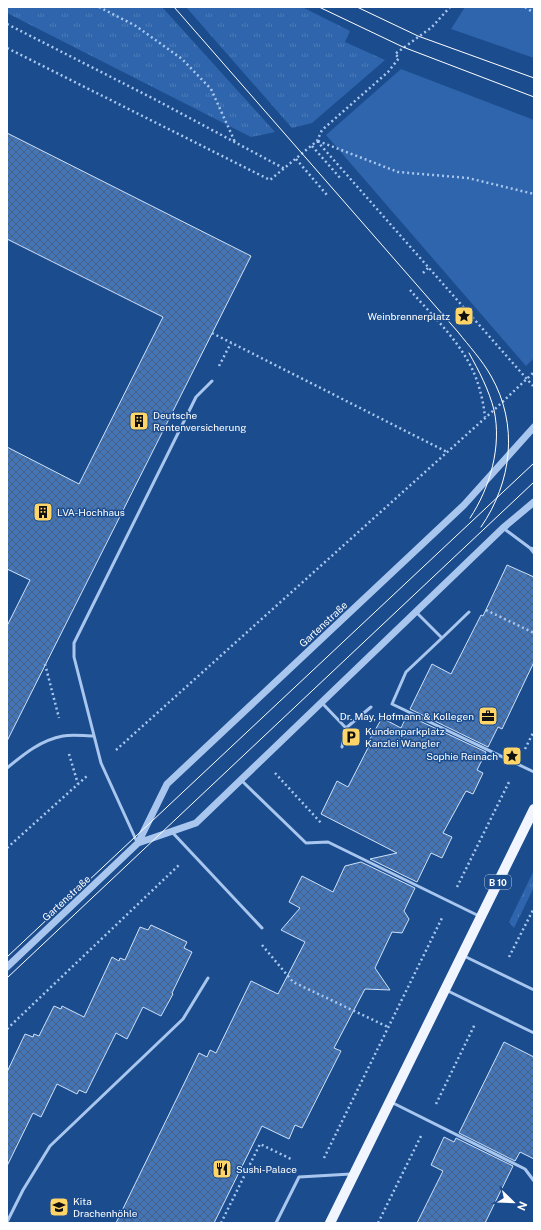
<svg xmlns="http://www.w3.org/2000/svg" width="541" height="1230" font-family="'Public Sans',sans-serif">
<defs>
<pattern id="grass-tufts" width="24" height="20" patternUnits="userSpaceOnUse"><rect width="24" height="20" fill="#2e65ac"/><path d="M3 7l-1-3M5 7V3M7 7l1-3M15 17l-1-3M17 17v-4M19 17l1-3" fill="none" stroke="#4d7cb8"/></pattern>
<pattern id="building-cross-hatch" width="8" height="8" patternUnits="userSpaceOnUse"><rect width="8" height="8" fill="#4475b6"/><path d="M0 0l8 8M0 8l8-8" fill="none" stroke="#486081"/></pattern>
</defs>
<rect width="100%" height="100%" fill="#1b4c8e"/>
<path fill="url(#grass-tufts)" d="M7 7H162L275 132 251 137 7 13Z
M186 7H302L350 31 345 42 385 60 312 123 292 128Z
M534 870V887L514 928 509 922Z"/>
<path fill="#2e65ac" d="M465 7H534V58L451 29Z
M401 69 534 120V358L526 366 326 135Z"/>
<path fill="url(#building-cross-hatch)" stroke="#cfe2fa" d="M7 133 251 256 7 741V626L30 580 7 569V447L79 484 163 317 7 239Z
M507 565 534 577V662L502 729 498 727 488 747 410 709 432 664 451 674 481 615 483 616Z
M407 715 486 752 477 770 483 773 473 794 466 791 443 833 452 837 442 858 431 853 417 882 370 859 397 853 321 814 337 781 348 787 372 740 370 739 382 718 401 728Z
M361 862 415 888 404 911 409 919 402 933 392 932 375 968 390 990 365 989 334 1048 341 1051 302 1128 295 1125 289 1139 262 1126 214 1223H116L199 1053 207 1057 210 1050 216 1053 251 981 278 994 305 942 281 930 300 908 289 902 302 876 333 892 345 866Z
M151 925 187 942 184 948 192 952 172 993 173 994 161 1016 143 1007 127 1039 116 1033 86 1093 79 1090 77 1094 57 1084 41 1117 33 1113 7 1166V1072L25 1034 33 1037 34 1034 39 1036 54 1006 61 1009 62 1006 84 1017 112 957 119 961 120 958 125 960 140 927 148 930Z
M504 1042 534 1057V1159L520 1152 515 1161 459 1133Z
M444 1137 454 1142 456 1138 513 1166 485 1223H417L443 1171 431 1165Z"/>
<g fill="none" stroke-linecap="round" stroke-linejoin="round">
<path stroke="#a9c7ee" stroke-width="2.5" stroke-dasharray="2 3" stroke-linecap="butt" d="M99 7 136 26 182 59 211 89 235 142
M525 7 534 13
M7 24 156 100 285 169
M7 48 270 180 317 141 322 130 388 72 399 58 395 54 432 27 450 7
M317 141 533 386
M318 141 398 172 468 178 534 194
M312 146 341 179
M296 159 327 195
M423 273 428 268
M410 290C435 319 468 348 479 387 482 397 484 407 485 417
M212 333 447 452
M219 366 231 343
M486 610 534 633
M45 664 59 718
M525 749 534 731
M116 750 494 410 534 372
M69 754 78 784
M275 773 322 824
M7 848 87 776
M457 887 510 780
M262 945 293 982 388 1027
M509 957 534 908
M7 1029 179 865
M436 1104 475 1024
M324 1158 442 918
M221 1223 260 1144 293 1160
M378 1223 421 1136"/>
<path stroke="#a9c7ee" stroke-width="3" d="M503 528 530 548 534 549
M530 548 534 553
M416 612 442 638 469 612
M442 638 406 672 392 704 534 772
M322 703 346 728
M342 747 346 728 371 707
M7 768C24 754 41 740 63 736 73 734 84 736 94 736
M241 780 306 843 328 842 479 916
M172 832 262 928
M137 842 101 763 74 657V643L196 397 212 381
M464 956 534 990
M446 990 534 1033
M391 1102 525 1169 534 1181
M7 1222 23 1190 50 1146 183 1019 208 978
M276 1223 299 1177 351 1174"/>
<path stroke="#a9c7ee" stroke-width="7" d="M138 843 196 823 503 528 534 502
M7 967 138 843 167 784 464 505 534 427"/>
<path stroke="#f0f5ff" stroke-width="10" d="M330 1223 534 809"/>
<path stroke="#fff" stroke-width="1" d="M174 7 458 332C469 346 482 360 491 376 519 425 512 482 481 527
M319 7 403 47 534 97
M357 7 418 36 534 78
M469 353C479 371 489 390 494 410 502 446 490 488 470 518
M7 957 534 463
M7 978 534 482"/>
</g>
<defs>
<symbol id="sight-square" viewBox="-11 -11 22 22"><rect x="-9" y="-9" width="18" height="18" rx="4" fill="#fed566" stroke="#1b4c8e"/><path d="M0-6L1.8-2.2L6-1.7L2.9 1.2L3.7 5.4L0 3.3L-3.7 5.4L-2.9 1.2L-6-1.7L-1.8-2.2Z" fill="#111"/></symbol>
<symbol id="building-square" viewBox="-11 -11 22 22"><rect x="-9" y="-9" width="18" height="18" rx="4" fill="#fed566" stroke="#1b4c8e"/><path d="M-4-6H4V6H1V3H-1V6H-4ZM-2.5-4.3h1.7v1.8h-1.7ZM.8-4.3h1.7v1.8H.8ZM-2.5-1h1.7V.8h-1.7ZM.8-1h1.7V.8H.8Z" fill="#111"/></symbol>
<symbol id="office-square" viewBox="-11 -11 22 22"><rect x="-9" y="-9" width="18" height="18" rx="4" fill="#fed566" stroke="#1b4c8e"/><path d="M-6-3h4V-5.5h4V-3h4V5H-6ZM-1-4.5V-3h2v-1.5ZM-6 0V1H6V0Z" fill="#111"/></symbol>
<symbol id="parking-square" viewBox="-11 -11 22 22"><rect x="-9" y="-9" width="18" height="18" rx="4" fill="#fed566" stroke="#1b4c8e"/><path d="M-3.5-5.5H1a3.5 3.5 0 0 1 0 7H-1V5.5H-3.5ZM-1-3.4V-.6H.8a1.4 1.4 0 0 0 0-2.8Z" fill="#111"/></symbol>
<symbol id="restaurant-square" viewBox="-11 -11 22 22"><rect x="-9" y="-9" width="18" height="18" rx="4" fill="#fed566" stroke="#1b4c8e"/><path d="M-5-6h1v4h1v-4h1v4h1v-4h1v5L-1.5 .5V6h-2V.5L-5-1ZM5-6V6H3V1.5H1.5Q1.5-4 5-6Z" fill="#111"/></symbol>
<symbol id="school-square" viewBox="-11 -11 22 22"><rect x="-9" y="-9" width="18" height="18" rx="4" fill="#fed566" stroke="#1b4c8e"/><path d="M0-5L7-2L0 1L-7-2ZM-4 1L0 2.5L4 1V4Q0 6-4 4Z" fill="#111"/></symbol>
</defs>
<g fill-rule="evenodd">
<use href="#sight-square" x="453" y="305" width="22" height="22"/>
<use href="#building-square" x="128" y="410" width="22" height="22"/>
<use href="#building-square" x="32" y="501" width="22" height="22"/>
<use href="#office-square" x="477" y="705" width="22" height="22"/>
<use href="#parking-square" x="340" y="726" width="22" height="22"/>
<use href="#sight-square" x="501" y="745" width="22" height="22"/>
<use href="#restaurant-square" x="211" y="1158" width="22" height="22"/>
<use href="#school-square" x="48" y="1196" width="22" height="22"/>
</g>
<g text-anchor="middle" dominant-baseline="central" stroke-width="3" stroke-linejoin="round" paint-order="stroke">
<rect fill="#1b4c8e" stroke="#bbc9dd" stroke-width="1" x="485" y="875" width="26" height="14" rx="3"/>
<g font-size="9" font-weight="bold" fill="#fff">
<text x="498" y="882">B 10</text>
</g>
<g font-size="10" fill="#fff" stroke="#1b4c8e" text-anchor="start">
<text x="450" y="316" text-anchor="end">Weinbrennerplatz</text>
<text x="153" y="415">Deutsche<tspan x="153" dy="12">Rentenversicherung</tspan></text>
<text x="57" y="512">LVA-Hochhaus</text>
<text x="474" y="716" text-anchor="end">Dr. May, Hofmann &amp; Kollegen</text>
<text x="365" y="731">Kundenparkplatz<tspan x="365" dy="12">Kanzlei Wangler</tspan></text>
<text x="498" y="756" text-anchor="end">Sophie Reinach</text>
<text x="236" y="1169">Sushi-Palace</text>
<text x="73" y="1201">Kita<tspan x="73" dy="12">Drachenhöhle</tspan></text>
</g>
<g font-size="10" fill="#fff" stroke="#1b4c8e">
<text transform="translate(323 624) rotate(-43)">Gartenstraße</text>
<text transform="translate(66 898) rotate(-43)">Gartenstraße</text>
</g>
</g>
<rect width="541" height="1230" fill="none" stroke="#ffffff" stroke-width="16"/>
<g transform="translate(513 1202) rotate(113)" stroke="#1b4c8e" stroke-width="3" paint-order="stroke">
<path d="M0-3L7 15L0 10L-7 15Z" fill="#ffffff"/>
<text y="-6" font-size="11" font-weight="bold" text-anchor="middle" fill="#ffffff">N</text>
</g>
</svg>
